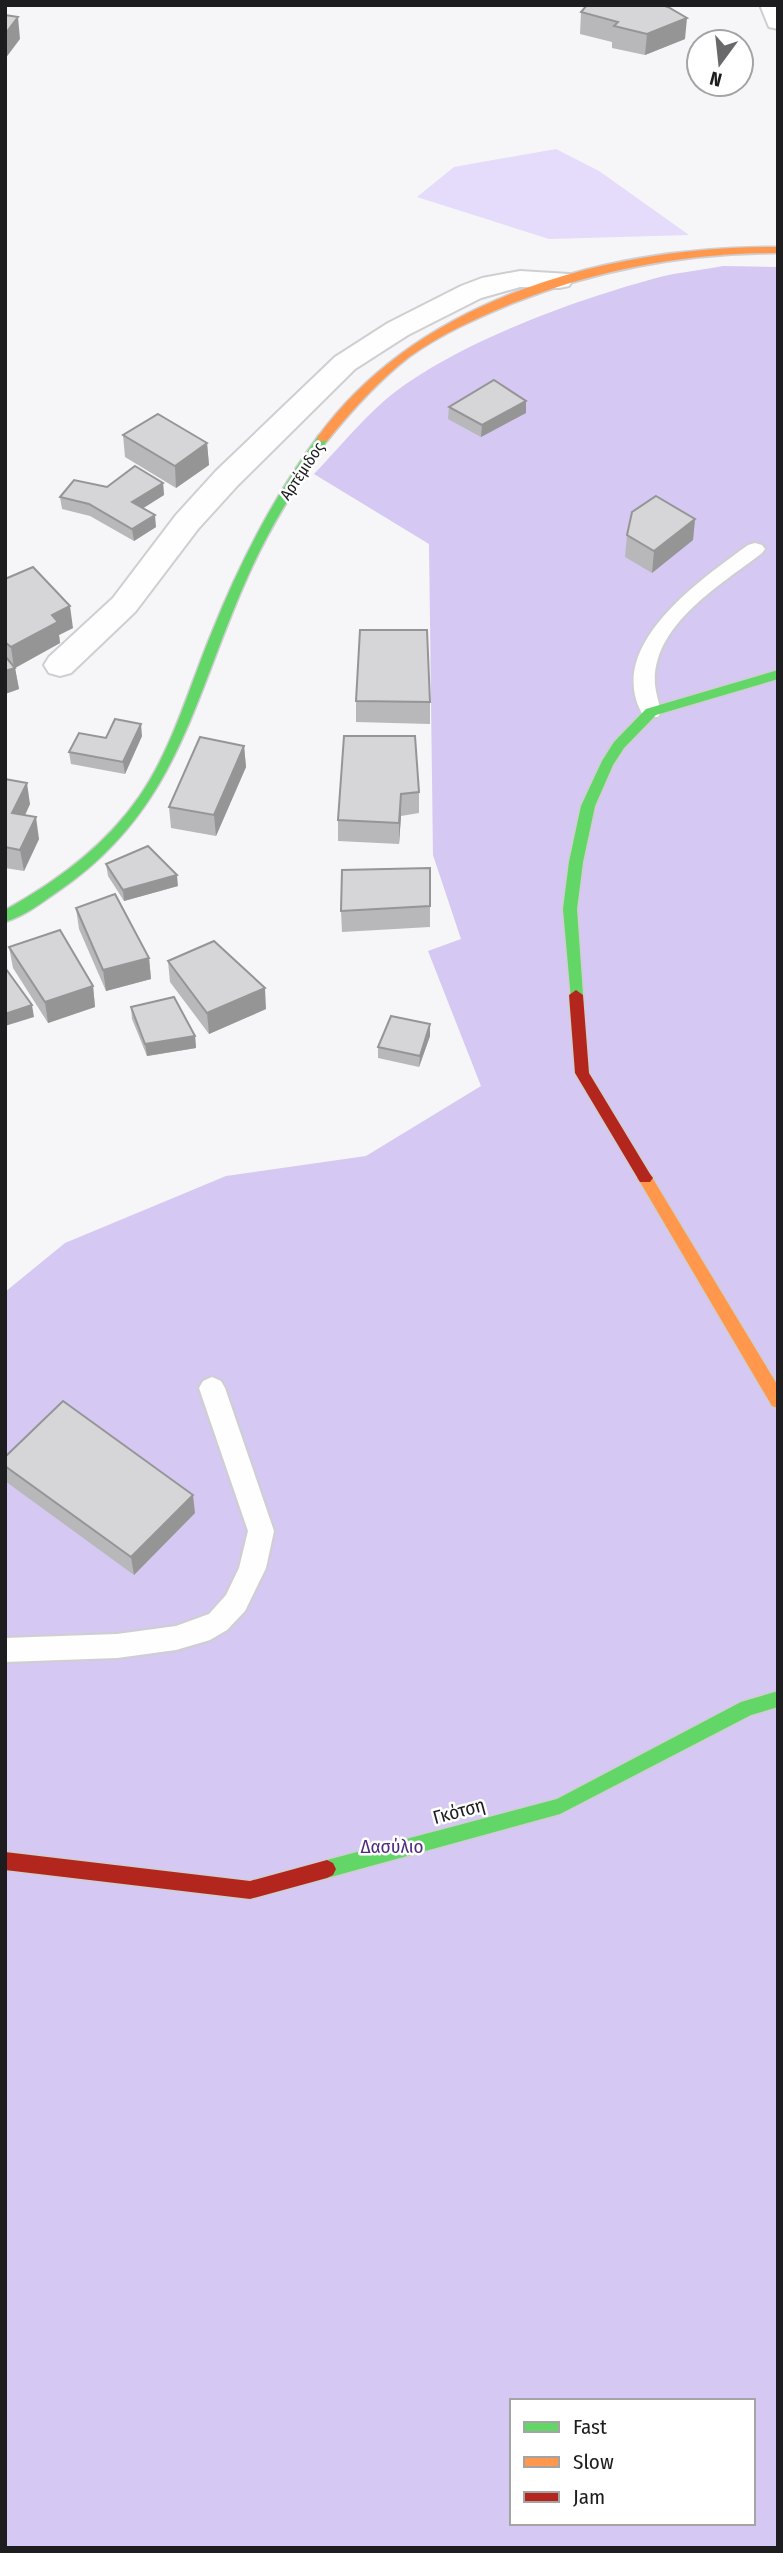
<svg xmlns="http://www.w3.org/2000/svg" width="783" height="2553" font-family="'Fira Sans Condensed',sans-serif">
<rect width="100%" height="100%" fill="#f6f5f8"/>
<path fill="#e4dcfa" d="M556 149 599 171 689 235 549 239 417 197 454 167Z"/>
<path fill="#d5c8f2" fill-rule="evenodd" d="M723 266 778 267V2548H5V1292L65 1243 226 1176 366 1156 481 1086 428 951 461 939 433 855 429 544 314 474C337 450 359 423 384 401 449 345 577 299 660 277 680 272 702 270 723 266ZM512 2401H753V2523H512Z"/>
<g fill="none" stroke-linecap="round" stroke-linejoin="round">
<defs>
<path id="lane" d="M755 543 762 545 765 549 762 553C721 585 651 625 655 685 656 694 659 703 661 712L658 717H644C601 647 702 579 748 545Z
M212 1377 221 1381 225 1388 274 1531 266 1568 245 1611 227 1630 210 1640 176 1650 117 1658 5 1662V1638L117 1634 176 1626 209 1614 226 1595 239 1568 248 1531 199 1388 203 1381Z"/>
<path id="street" d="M760 5H778V29L769 27Z
M520 271 569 274 573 280 569 286 559 288 520 287 481 298 408 335 355 369 238 485 198 529 135 612 71 673 60 676 49 673 44 665 49 657 113 598 176 515 216 471 335 357 388 323 461 286 482 278Z"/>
<path id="fast" d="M323 434 329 438C298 482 270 526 248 576 193 698 179 808 60 890 44 901 25 916 5 922V910C56 882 105 846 139 797 173 748 189 687 212 632 240 562 274 496 319 435Z
M778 670V679L656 715 624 748 613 765 595 806 583 862 577 909 583 995 581 999H571L563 909 569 862 581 806 602 761 614 742 646 709Z
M778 1691V1707L751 1715 560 1814 327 1878 321 1875 318 1869 321 1863 327 1860 557 1799 741 1702Z"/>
<path id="slow" d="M778 247V253C685 253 599 269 513 303 477 318 441 334 409 357 378 381 352 410 327 441H319L317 438C419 297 611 246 778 247Z
M645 1172 650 1174 778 1386V1408L772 1406 640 1182 637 1178 640 1174Z"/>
<path id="jam" d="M576 990 583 995 589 1073 650 1174 653 1178 650 1182H640L575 1073 569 995Z
M5 1852 250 1881 327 1860 333 1863 336 1869 333 1875 327 1878 250 1899 5 1870Z"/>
</defs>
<use href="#lane" stroke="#cfced0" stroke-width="4"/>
<use href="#street" stroke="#cfced0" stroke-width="4"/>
<use href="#fast" stroke="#cfced0" stroke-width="3"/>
<use href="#slow" stroke="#cfced0" stroke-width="3"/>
<use href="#jam" stroke="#cfced0" stroke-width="3"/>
<use href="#lane" fill="#fefefe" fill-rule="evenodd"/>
<use href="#street" fill="#fefefe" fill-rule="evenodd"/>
<use href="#fast" fill="#63d668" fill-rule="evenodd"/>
<use href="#slow" fill="#ff974d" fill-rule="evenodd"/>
<use href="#jam" fill="#b3261e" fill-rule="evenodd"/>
</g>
<path fill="#b8b7b9" d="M581 12 685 39 645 55 612 48V42L580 34Z
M526 401V413L481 437 448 419 449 407Z
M123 435 207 443 209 465 176 488 125 457Z
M163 483 164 495 143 508 156 527 134 541 90 516 62 509 60 497 107 487Z
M695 519 693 540 652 573 625 557 627 535Z
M5 579 73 628 59 635 60 643 15 668 19 689 5 694Z
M356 701 430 702V724L356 722Z
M142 736 125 774 71 764 69 752 106 738Z
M344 736 419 792V813L401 816 399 844 338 841V820Z
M244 746 246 767 216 836 171 828 169 807Z
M5 779 30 804 25 816 39 839 24 871 5 868Z
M106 864 178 886 124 901 108 876Z
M430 906V927L342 932 341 911Z
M76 908 149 958 151 979 106 991 79 929Z
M9 947 93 986 95 1007 48 1023 13 968Z
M168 961 266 1009 209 1034 170 982Z
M131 1007 195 1036 196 1048 147 1056 132 1019Z
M430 1036 419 1067 378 1058V1047Z
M5 1457 195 1513 134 1575 5 1481Z"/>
<path fill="#969596" d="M18 17 20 39 5 59V34Z
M687 18 685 39 645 55 647 34Z
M526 401V413L481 437 482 425Z
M207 443 209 465 176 488 175 466Z
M163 483 164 495 134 514 132 502Z
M155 515 156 527 134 541 132 529Z
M695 519 693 540 652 573 654 551Z
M70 606 73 628 59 635 60 643 15 668 19 689 5 694V671L14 668 11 647 52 615Z
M141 724 142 736 125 774 123 762Z
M244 746 246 767 216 836 214 815Z
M27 783 30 804 15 835 12 813Z
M401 794V816L399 844V823Z
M36 817 39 839 24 871 20 850Z
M177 875 178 886 124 901 123 890Z
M149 958 151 979 106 991 103 970Z
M93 986 95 1007 48 1023 45 1002Z
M265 988 266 1009 209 1034 207 1013Z
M32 1005 34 1017 5 1026V1014Z
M430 1024V1036L419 1067 420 1056Z
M195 1036 196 1048 147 1056 145 1044Z
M193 1495 195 1513 134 1575 131 1557Z"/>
<path fill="#d6d5d7" stroke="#969596" stroke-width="2" d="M587 5H662L668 7 687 18 647 34 614 26 618 22 581 12Z
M5 15 18 17 5 34Z
M494 380 526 401 482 425 449 407Z
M158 414 207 443 175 466 123 435Z
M135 466 163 483 132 502 155 515 132 529 89 504 60 497 74 480 107 487Z
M656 496 695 519 654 551 627 535 632 512Z
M33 567 70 606 52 615 58 622 11 647 5 642V579Z
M360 630H427L430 702 356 701Z
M5 656 15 668 5 671Z
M115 719 141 724 123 762 69 752 79 733 106 738Z
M344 736H415L419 792 401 794 399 823 338 820Z
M200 737 244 746 214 815 169 807Z
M5 779 27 783 12 813 36 817 20 850 5 847Z
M148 846 177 875 123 890 106 864Z
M430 868V906L341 911 342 870Z
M115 894 149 958 103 970 76 908Z
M60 930 93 986 45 1002 9 947Z
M214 941 265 988 207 1013 168 961Z
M6 969 32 1005 5 1014V970Z
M174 997 195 1036 145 1044 131 1007Z
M391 1016 430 1024 420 1056 378 1047Z
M63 1401 193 1495 131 1557 5 1466V1457Z"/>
<g text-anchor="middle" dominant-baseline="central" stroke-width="5" stroke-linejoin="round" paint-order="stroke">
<g font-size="16" fill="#1d1c1e" stroke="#fff">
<text transform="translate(302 471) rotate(-56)">Αρτέμιδος</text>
</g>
<g font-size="19" fill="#1d1c1e" stroke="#fff">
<text transform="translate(459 1811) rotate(-15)">Γκότση</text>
</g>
<g font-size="19" fill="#4c2c7f" stroke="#fff">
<text x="392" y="1846">Δασύλιο</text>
</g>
</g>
<rect width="783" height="2553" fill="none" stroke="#1d1c1e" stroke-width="14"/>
<rect x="510" y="2399" width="245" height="126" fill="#ffffff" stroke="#a5a4a5" stroke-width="2"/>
<rect x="524" y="2422" width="35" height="10" fill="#63d668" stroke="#a5a4a5" stroke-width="2"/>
<text x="573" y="2434" font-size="21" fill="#1d1c1e">Fast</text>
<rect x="524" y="2457" width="35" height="10" fill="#ff974d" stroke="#a5a4a5" stroke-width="2"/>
<text x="573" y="2469" font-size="21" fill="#1d1c1e">Slow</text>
<rect x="524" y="2492" width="35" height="10" fill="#b3261e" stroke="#a5a4a5" stroke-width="2"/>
<text x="573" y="2504" font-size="21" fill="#1d1c1e">Jam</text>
<g transform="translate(720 63) rotate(195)"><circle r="33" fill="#ffffff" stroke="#a5a4a5" stroke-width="2"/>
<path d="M0-5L12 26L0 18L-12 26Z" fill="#69686a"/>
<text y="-10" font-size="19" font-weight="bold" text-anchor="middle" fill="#1d1c1e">N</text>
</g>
</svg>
